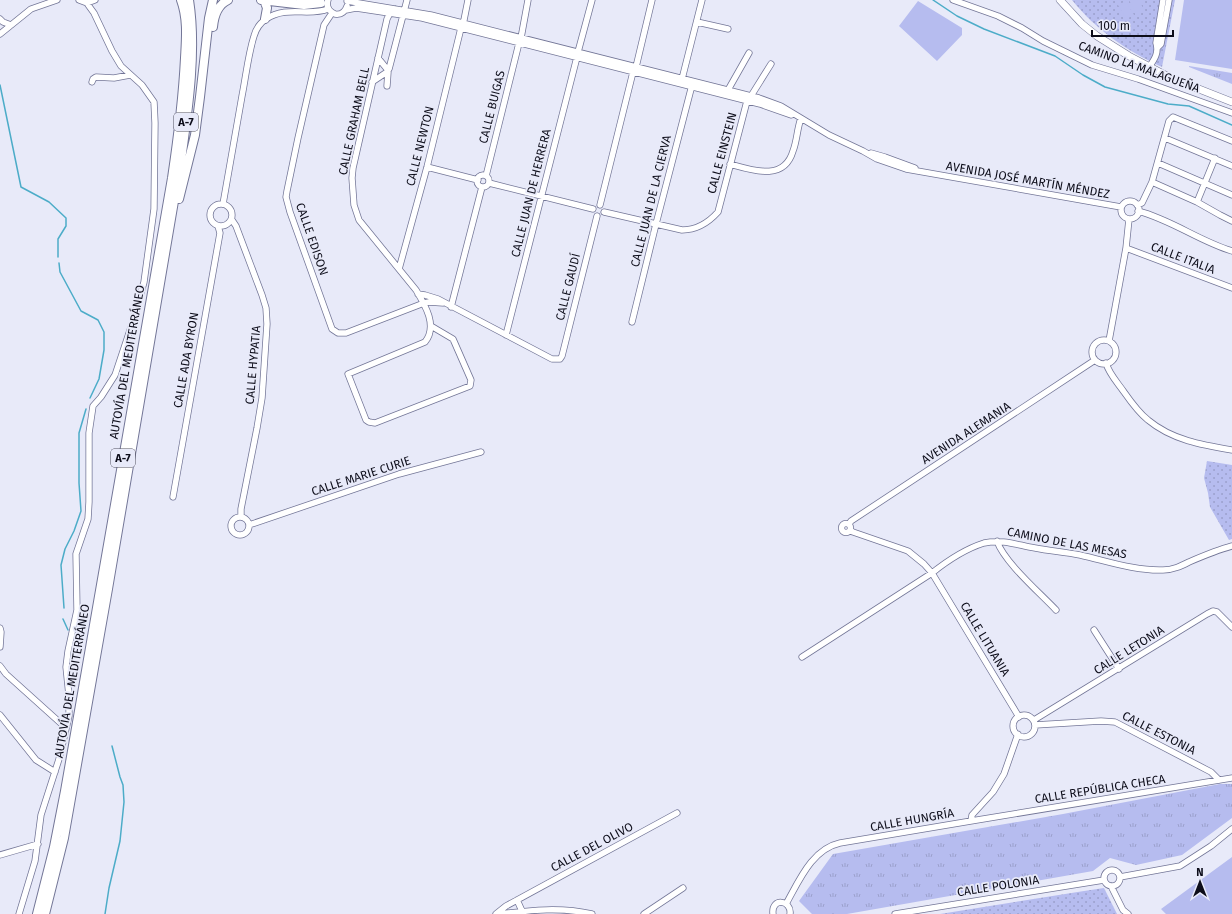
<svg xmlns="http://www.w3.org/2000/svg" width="1232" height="914" font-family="'Fira Sans',sans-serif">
<defs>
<pattern id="grass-tufts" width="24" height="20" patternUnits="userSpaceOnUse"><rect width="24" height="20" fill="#b6bcef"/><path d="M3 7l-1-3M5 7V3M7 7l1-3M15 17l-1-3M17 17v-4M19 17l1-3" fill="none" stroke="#9ba0cc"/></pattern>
<pattern id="park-dots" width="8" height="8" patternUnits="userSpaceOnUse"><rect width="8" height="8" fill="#b6bcef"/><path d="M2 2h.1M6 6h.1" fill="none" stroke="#9ba0cc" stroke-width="1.8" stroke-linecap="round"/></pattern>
</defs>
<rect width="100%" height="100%" fill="#e8eaf9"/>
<path fill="url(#grass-tufts)" d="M1189 66 1232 73V84L1189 67Z
M1220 784H1232V818L1182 855 1136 865 1110 858 1093 871 847 914H812L799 901 833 854 1063 814Z"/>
<path fill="url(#park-dots)" d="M1072 0H1175L1162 67C1127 51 1096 30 1072 0Z
M1207 461 1232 465V539L1229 540 1210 507 1208 493 1204 478Z
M1104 888 1117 914H940L1084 891Z"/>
<path fill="#b6bcef" d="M1129 0H1139L1144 10 1136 14Z
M1184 0H1232V69L1175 60Z
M918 1 962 28V35L937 61 899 26Z
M1126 1 1134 15 1126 19 1118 5Z
M1232 857V914H1166L1161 909Z"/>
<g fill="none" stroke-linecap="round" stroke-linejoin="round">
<path stroke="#4cacc8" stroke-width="1.5" d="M933 0 957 16 984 29 1055 56 1083 75 1105 87 1168 104 1189 106 1232 125
M0 85 21 187 49 202 66 218V226L58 239V257
M59 263 60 272 81 311 98 320 104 332V350L99 379 90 398
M64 608 61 565 65 549 74 531 81 511 79 483V433L86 409
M63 619 68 630
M105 914 109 888 120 841 124 802 123 785 120 777 112 746"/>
<defs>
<path id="minor" d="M79 0 87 3 95 0
M299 0 313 2
M328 0C326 6 328 11 335 14 341 15 345 12 347 6
M953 0 998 16 1022 28 1043 41 1092 65 1138 79 1232 113
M347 1 431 15 759 98 781 106 829 135 863 151 877 159 906 169 1121 207
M395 9 391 11 387 19 353 168 352 178 354 205 359 220 416 290C425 305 438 326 425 342L348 374 366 420 369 422 375 423 470 386 471 380 453 339 431 326
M346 10 356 8 422 18 760 104 791 115
M332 13 324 25 298 138 287 191 286 197 290 212 332 329 338 333H346L424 303 429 302 443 303
M0 19 3 22 11 25
M697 22 728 29
M462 23 464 20 468 0
M0 34 31 9 57 0
M521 38 528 0
M1157 48 1161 44 1169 0
M578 52 592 0
M378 58 387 69
M636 67 652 0
M1149 67C1155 59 1159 52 1156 43L1163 0
M389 69 407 0
M682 79 702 0
M92 82 93 79 96 77 114 78 130 75
M372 82 387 72
M387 86 388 72
M728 90 749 53
M751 96 771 64
M1165 138 1232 166
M871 153 885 157 915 168
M1158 163 1232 195
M730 164C752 170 784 182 793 151 797 141 797 129 801 118
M427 167 478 180
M477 181a6 6 0 1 1 12 0a6 6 0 1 1-12 0Z
M486 176 519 43
M1152 182 1197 202 1220 215 1232 221
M489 183 593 209
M1121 210a9 9 0 1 1 18 0a9 9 0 1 1-18 0Z
M1197 202 1215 158
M210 215a11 11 0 1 1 22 0a11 11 0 1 1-22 0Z
M223 204C229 168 236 132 242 96 246 76 248 55 254 36 256 29 260 23 266 19 288 5 308 17 328 9
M600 205 633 72
M1137 205 1142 203 1152 182 1169 121 1173 117 1232 141
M1138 211C1172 220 1199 241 1232 251
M604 212 682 230C696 230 709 222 718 212L747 101
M232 220 236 226 262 295 266 308 267 324 262 398 257 428 241 509V517
M1126 248 1232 288
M399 269 427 167 461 28
M418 294 425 295 438 299 552 359H560L562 356 597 216
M451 307 482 187
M632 322 656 224 691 89 693 87
M506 335 577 57
M1092 352a12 12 0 1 1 24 0a12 12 0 1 1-24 0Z
M1109 341 1126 248 1129 219
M1106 363C1109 374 1118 383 1124 392 1131 402 1139 413 1148 420 1172 440 1202 445 1232 450
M173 497 220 233 218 226
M231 526a9 9 0 1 1 18 0a9 9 0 1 1-18 0Z
M841.5 528a4.5 4.5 0 1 1 9 0a4.5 4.5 0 1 1-9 0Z
M849 524 851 521 1095 360
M249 525 399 474 481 452
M850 530 853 532 908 551 924 564 932 573 1019 717
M997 541C1004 562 1040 593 1056 610
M0 628 1 632 0 647
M1094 630 1119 669
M802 657 932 573C947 561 965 549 984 543 1003 539 1017 545 1035 548 1050 551 1065 552 1080 555 1107 561 1135 571 1163 570 1173 570 1181 566 1189 562 1203 556 1217 550 1232 546
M0 666 6 674 66 728
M0 715 36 760 55 772
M1013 726a11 11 0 1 1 22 0a11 11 0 1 1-22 0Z
M1034 720 1207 614 1213 611 1217 612 1232 627
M1035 725 1101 721 1115 722 1211 772 1219 780
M971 821 1232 778
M0 855 38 844
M1104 878a8 8 0 1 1 16 0a8 8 0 1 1-16 0Z
M1120 877 1180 866 1211 846 1232 829
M1111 886 1123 910 1128 914
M517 900 522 911
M786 904C799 881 812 849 840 843L971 821 972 815 993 792 1004 774 1018 734
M19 914 35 861 41 815 59 759 69 716V696L66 667 68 651 77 610 76 554 88 519 89 502V433L93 406 101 397 115 375 134 318 144 282 154 209 155 123 154 102 142 85 121 66 112 51 94 13 86 2
M496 914 506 906 677 813
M501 914C532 910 561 907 592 914
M644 914 683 888
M773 914C771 897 792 900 790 914
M895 914 1104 880"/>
<path id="major" d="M1060 0 1082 24 1097 36 1129 56 1171 78 1232 102"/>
<path id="highway" d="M261 0 304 5 321 3
M264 0 267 8 265 19
M213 27C214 16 217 5 228 0
M179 199 195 135 200 97 209 18 213 0
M37 914 54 847 65 791 172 178C178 138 183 98 185 58 186 39 188 19 181 0
M45 914 64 838 108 589 181 160C188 110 197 50 189 0"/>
</defs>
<use href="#minor" stroke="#737697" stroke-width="7"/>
<use href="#major" stroke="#737697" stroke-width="8"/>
<use href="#highway" stroke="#737697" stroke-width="10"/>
<use href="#minor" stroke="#fff" stroke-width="5.5"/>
<use href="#major" stroke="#fff" stroke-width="7"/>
<use href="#highway" stroke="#fff" stroke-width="8"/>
</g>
<g text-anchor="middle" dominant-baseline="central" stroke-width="3.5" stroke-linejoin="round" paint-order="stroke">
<g fill="#e8eaf9" stroke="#4f4f5d" stroke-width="1">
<rect x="174" y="113" width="24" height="18" rx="3"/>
<rect x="111" y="449" width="24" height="18" rx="3"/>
</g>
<g font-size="11" font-weight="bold" fill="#0d0d1a">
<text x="186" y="122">A-7</text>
<text x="123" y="458">A-7</text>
</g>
<g font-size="12" fill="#0d0d1a" stroke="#e8eaf9">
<text transform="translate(1139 67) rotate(20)">CAMINO LA MALAGUEÑA</text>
<text transform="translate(492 107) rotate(-76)">CALLE BUIGAS</text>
<text transform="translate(354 121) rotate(-78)">CALLE GRAHAM BELL</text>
<text transform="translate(420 146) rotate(-76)">CALLE NEWTON</text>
<text transform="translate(722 153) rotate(-75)">CALLE EINSTEIN</text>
<text transform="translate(1028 180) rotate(10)">AVENIDA JOSÉ MARTÍN MÉNDEZ</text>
<text transform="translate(531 193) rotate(-76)">CALLE JUAN DE HERRERA</text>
<text transform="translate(651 201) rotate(-76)">CALLE JUAN DE LA CIERVA</text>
<text transform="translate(312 239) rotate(71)">CALLE EDISON</text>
<text transform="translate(1183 258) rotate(21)">CALLE ITALIA</text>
<text transform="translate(568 287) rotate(-76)">CALLE GAUDÍ</text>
<text transform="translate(186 360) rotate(-80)">CALLE ADA BYRON</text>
<text transform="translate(127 362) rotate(-80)">AUTOVÍA DEL MEDITERRÁNEO</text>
<text transform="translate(253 365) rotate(-85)">CALLE HYPATIA</text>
<text transform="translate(966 433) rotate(-33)">AVENIDA ALEMANIA</text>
<text transform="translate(361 476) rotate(-18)">CALLE MARIE CURIE</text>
<text transform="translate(1067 543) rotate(11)">CAMINO DE LAS MESAS</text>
<text transform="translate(985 639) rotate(59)">CALLE LITUANIA</text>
<text transform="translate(1129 650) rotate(-32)">CALLE LETONIA</text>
<text transform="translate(72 681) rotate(-80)">AUTOVÍA DEL MEDITERRÁNEO</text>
<text transform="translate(1159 733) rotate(27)">CALLE ESTONIA</text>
<text transform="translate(1100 789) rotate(-9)">CALLE REPÚBLICA CHECA</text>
<text transform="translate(912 820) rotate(-10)">CALLE HUNGRÍA</text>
<text transform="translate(592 847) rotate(-28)">CALLE DEL OLIVO</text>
<text transform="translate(998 886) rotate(-9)">CALLE POLONIA</text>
</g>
</g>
<g transform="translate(1200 882)" stroke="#e8eaf9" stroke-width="3" paint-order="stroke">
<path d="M0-3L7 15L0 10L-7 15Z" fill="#0d0d1a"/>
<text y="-6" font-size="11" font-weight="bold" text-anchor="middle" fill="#0d0d1a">N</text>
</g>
<path d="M1092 30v6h81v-6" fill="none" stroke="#0d0d1a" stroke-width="2"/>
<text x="1098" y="30" font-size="12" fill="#0d0d1a" stroke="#e8eaf9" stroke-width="3" paint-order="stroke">100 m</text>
</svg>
